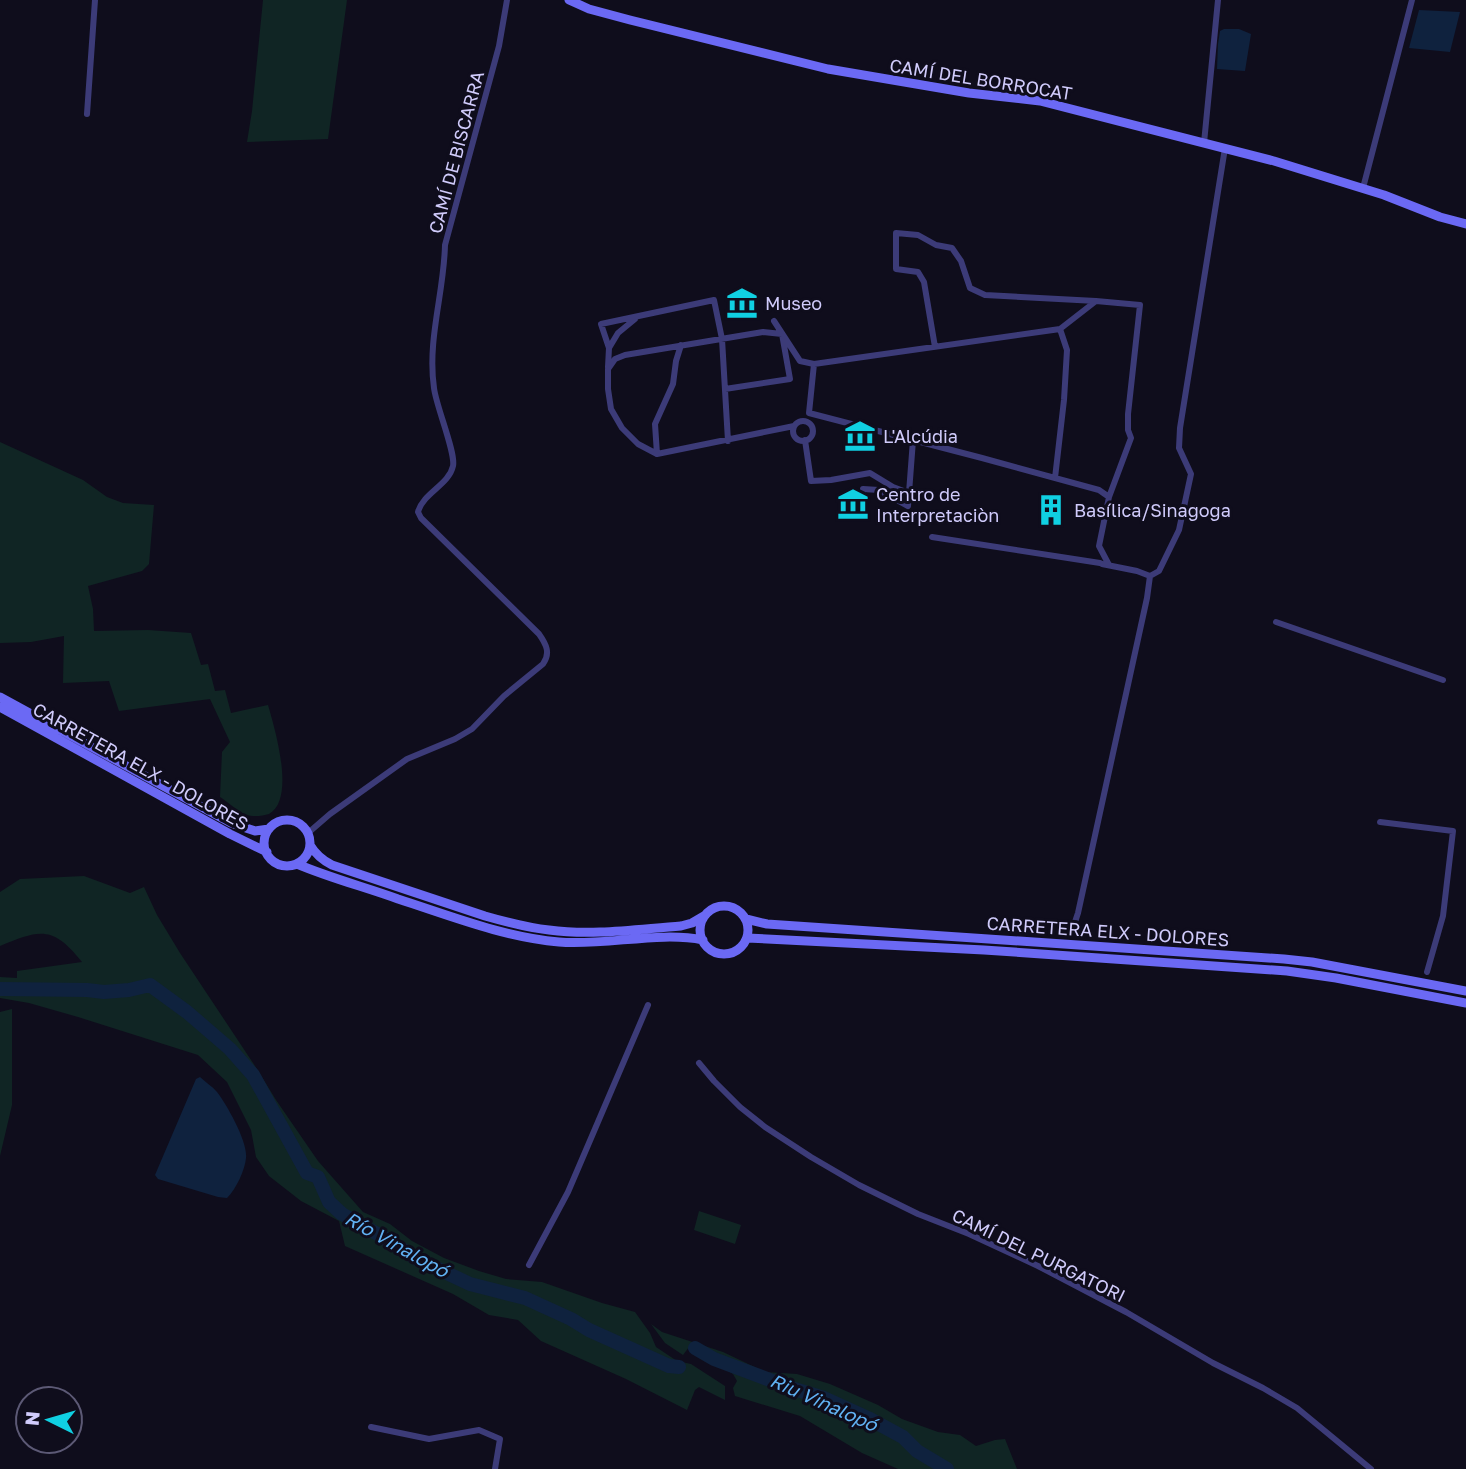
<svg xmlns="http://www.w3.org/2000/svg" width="1466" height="1469" font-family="'Golos Text',sans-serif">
<rect width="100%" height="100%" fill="#0f0d1c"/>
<path fill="#102524" d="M263 0H347L328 139 247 142 252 111Z
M0 442 83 480 107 497 123 503 154 505 149 564 142 571 88 586 93 609 94 631 148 630 191 633 201 665 208 664 215 691 225 690 231 713 268 705C275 729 296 799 269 814 263 816 253 817 247 815 238 812 228 802 220 797L222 752 230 742 210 699 119 711 109 681 63 683 64 636 31 642 0 643Z
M84 876 130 893 144 887 157 915 180 953 257 1069 276 1100 318 1161 363 1212 390 1224 412 1241 444 1258 479 1271 506 1279 542 1282 602 1303 635 1312 650 1333 656 1347 677 1361 691 1364 725 1386V1400L699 1387 695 1390 687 1410 626 1379 541 1341 518 1320 489 1315 453 1294 345 1246 339 1221 301 1201 269 1176 256 1157 251 1130 227 1082 198 1055 78 1017 29 1003 0 998V977L17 978V971L82 962C53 926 41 929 0 946V892L20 879Z
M12 1009V1105L0 1156V1012Z
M699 1211 741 1225 735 1244 694 1230Z
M651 1324 662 1332 723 1352 765 1372 797 1374 830 1384 878 1405 902 1419 938 1432 960 1435 976 1446 995 1440 1005 1439 1017 1469H898L862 1453 800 1416 735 1396 733 1388 737 1381 733 1374 689 1347 683 1355 665 1343Z"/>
<path fill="#0f223e" d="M1419 10 1460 12 1450 52 1409 48Z
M1224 29H1239L1251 34 1245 71 1217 69 1218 44 1220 31Z
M200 1077C205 1082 212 1086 217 1092 227 1105 248 1142 246 1158 245 1170 236 1189 227 1198L218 1197 158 1179 155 1175 196 1079Z"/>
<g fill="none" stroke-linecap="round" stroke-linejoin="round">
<path stroke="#0f223e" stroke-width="14" d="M0 989 87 990 104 992 129 990 150 985 187 1012 230 1049 253 1075 307 1173 318 1177 329 1202 342 1214 381 1236 419 1260 470 1284 525 1298 571 1319 589 1330 669 1366 679 1367
M695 1348 714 1359 791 1388 824 1398 868 1418 903 1437 917 1451 947 1469"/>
<path stroke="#3c3b78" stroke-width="6" d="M87 114 95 0
M1204 143 1218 0
M1363 188 1412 0
M774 321 800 361 814 364 809 413 982 458 1099 490 1109 497 1099 546 1109 565
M1060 329 1096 301 1140 305 1128 414V430L1131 438 1109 497
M935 347 924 282 918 272 896 269V233L918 235 936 245 952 248 961 261 970 288 985 295 1096 301
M609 348 618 333 635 319
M814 364 1060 329 1067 350 1064 400 1055 478
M608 367 609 348 601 324 714 300 722 339 728 441
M725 389 790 379 782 334 763 332 625 355 615 359 608 369V389L611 409 622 428 638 444 657 454 794 426
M793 431a10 10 0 1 1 20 0a10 10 0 1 1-20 0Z
M805 440 811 481 831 480 870 473 893 487 909 493
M657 454 655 424 673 384 676 361 681 345
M863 496V489L879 490 908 506 913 440
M932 537 1100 563
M1150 576 1159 571 1179 530 1191 474 1179 448 1180 428 1225 148
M1276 622 1443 680
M1380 822 1453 831 1443 916 1427 972
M308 833 330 814 407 759 455 739 472 729 504 696 543 664C551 653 546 644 539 634L421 518 418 512C423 493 449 485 453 466 456 453 436 406 434 388 427 340 444 293 445 245L499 46 507 0
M1071 934 1078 913 1147 598 1150 576 1137 571 1102 564
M699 1063 714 1081 740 1107 765 1127 811 1157 859 1185 918 1214 969 1234 1038 1266 1126 1312 1213 1363 1263 1388 1297 1408 1371 1469
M529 1265 568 1192 648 1005
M371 1427 429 1439 479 1430 500 1439 495 1469"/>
<path stroke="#6b69f4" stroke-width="9" d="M569 0 589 9 630 20 828 69 969 93 1040 101 1274 161 1384 195 1440 217 1466 224
M0 697 231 823 255 831 269 829
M0 707 230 834 267 852
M264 843a23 23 0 1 1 46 0a23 23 0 1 1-46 0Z
M310 845C316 855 322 860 332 865L485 916C506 922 528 928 549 930 593 936 638 929 681 926L692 923 704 916
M297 864C330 878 365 887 398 899 451 916 503 937 559 942 605 946 659 931 703 940
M700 930a24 24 0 1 1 48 0a24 24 0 1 1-48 0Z
M746 919 767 924 1284 959 1312 962 1466 991
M747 938 984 950 1287 971 1336 978 1466 1003"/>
</g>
<defs>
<symbol id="museum-bare" viewBox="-9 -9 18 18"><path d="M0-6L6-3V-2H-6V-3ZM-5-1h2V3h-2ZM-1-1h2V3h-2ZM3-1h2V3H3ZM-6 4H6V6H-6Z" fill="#10d0e2" stroke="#0f0d1c" stroke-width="2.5" paint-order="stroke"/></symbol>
<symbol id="building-bare" viewBox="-9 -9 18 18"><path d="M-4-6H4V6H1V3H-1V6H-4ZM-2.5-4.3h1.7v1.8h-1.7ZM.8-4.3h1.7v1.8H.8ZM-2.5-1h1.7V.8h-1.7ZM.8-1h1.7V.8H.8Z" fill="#10d0e2" stroke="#0f0d1c" stroke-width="2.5" paint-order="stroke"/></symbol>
</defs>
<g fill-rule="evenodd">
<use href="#museum-bare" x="720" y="281" width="44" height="44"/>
<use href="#museum-bare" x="838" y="414" width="44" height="44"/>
<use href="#museum-bare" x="831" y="482" width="44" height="44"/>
<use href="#building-bare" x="1029" y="488" width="44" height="44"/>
</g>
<g text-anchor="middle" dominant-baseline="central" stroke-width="6" stroke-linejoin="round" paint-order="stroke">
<g font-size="18" fill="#d0cbfb" stroke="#0f0d1c">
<text transform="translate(981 79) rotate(9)">CAMÍ DEL BORROCAT</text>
<text transform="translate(456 152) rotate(-75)">CAMÍ DE BISCARRA</text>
<text transform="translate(141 766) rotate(29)">CARRETERA ELX - DOLORES</text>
<text transform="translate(1108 931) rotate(4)">CARRETERA ELX - DOLORES</text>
<text transform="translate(1039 1255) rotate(26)">CAMÍ DEL PURGATORI</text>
</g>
<g font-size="18" fill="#d0cbfb" stroke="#0f0d1c" text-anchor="start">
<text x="765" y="303">Museo</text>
<text x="883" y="436">L'Alcúdia</text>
<text x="876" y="494">Centro de<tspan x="876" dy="21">Interpretaciòn</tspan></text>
<text x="1074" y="510">Basílica/Sinagoga</text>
</g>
<g font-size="19" font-style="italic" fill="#61b2f4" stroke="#0f0d1c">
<text transform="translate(397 1244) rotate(29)">Río Vinalopó</text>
<text transform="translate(824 1402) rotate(24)">Riu Vinalopó</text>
</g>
</g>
<g transform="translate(49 1420) rotate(275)"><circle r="33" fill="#0f0d1c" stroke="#5c5975" stroke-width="2"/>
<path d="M0-5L12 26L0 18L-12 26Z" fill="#10d0e2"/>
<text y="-10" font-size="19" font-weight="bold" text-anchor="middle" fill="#d0cbfb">N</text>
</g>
</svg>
